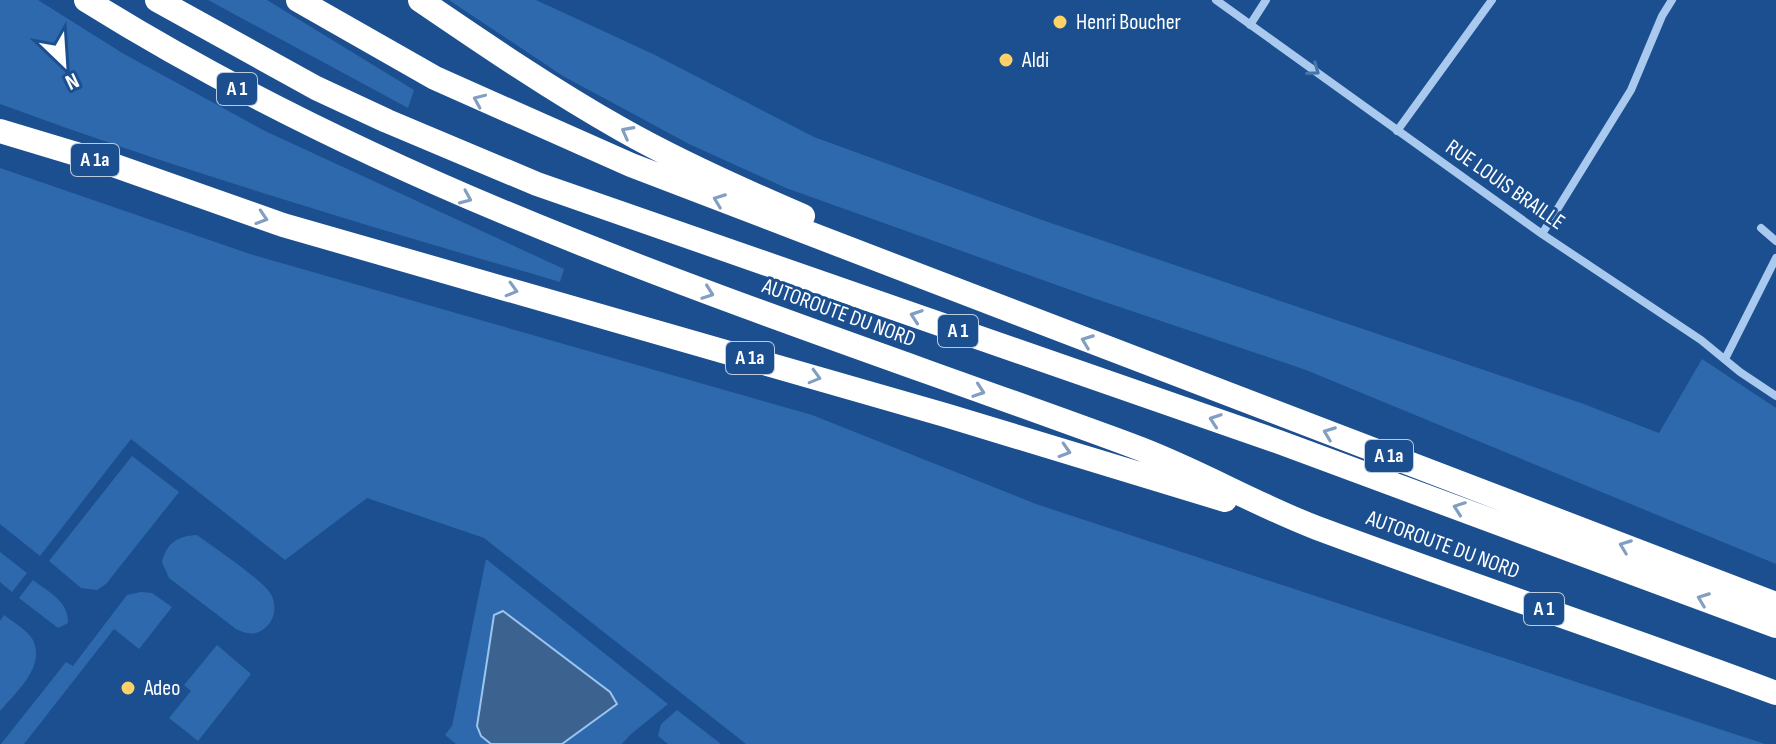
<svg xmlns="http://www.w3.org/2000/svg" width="1776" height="744" font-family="'Sofia Sans Condensed',sans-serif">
<rect width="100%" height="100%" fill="#1b4f8f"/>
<path fill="#2e69ad" d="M0 0H38L124 54 265 131 564 269 560 282C372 227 184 172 0 104Z
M208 0H267L414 90 408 108Z
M449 0H536L653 54 814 137 1042 220 1581 403 1659 433 1702 359 1776 408V564L1306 370 1093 298 786 188 689 144 563 76Z
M0 168 253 255 812 415 1036 504 1765 744H746L484 538 367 498 285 560 131 439 40 556 0 524Z
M132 456 179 492 106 584 97 590 81 588 49 561Z
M197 535C213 547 263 580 271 594 277 606 275 620 265 628 256 636 246 634 236 629L169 578 162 562C167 543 177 536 197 535Z
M0 552 27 573 12 592 0 582Z
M486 559 668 704 630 735 622 744H562L617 703 481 736 491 744H456L445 735 452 726Z
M33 580C48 592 69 601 68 623L58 628 19 598Z
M141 592 152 593 172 607 139 649 114 629 24 744H1L66 662 73 666 127 595Z
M4 615C13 622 28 631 33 640 46 667 15 693 0 711V621Z
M217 645 251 674 198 741 169 718 191 691 184 685Z
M677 710 721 744H668L658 736 661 724Z"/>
<path fill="#3c6290" stroke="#9cc4f0" stroke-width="2" d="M503 611 610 692 617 704 562 744H491L481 736 477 726 494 615Z"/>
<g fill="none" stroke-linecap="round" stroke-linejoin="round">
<path stroke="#a9c9ee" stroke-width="8" d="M1216 0 1542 234 1701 340 1740 372 1776 396
M1250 25 1266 0
M1397 131 1492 0
M1761 228 1776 241
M1542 234 1631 90 1662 16 1672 0
M1725 359 1776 258"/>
<path stroke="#fff" stroke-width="24" d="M86 0C414 205 772 313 1133 446 1196 469 1254 504 1317 528 1470 585 1624 636 1776 693
M157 0 316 88 387 121 537 184 1279 442 1776 626
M298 0 435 78 631 165 1776 604
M420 0C486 45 552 90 621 129 679 162 742 190 803 216
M0 131 113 165 283 225 945 415 1225 500"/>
</g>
<defs><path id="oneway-chevron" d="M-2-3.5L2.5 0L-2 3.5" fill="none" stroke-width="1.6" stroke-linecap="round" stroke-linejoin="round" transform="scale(2)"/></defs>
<use stroke="#4674ac" href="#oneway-chevron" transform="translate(1314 70) rotate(36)"/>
<g stroke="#829ec1">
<use href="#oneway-chevron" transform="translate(479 100) rotate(-156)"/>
<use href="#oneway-chevron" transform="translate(627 132) rotate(-152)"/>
<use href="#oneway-chevron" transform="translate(466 198) rotate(23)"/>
<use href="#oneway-chevron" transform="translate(719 200) rotate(-159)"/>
<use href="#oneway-chevron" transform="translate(262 218) rotate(18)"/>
<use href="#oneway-chevron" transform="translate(512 290) rotate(16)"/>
<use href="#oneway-chevron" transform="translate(708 293) rotate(20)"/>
<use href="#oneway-chevron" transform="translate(916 316) rotate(-161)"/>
<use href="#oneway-chevron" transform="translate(1087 341) rotate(-159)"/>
<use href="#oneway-chevron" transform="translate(815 377) rotate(16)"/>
<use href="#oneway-chevron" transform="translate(979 391) rotate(19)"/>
<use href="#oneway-chevron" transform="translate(1215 420) rotate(-161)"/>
<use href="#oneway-chevron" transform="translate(1329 433) rotate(-159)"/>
<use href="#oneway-chevron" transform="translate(1065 451) rotate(17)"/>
<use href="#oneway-chevron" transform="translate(1459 508) rotate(-160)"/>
<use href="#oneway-chevron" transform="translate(1625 546) rotate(-159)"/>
<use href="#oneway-chevron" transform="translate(1703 599) rotate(-159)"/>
</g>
<g fill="#ffd166" stroke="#1b4f8f" stroke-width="3">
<circle cx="1060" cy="22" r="8"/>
<circle cx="1006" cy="60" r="8"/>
<circle cx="128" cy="688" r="8"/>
</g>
<g text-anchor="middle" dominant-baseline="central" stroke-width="6" stroke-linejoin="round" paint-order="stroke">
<g fill="#1b4f8f" stroke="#bbcadd" stroke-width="2">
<rect x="217" y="73" width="40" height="32" rx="6"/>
<rect x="71" y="144" width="48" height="32" rx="6"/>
<rect x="938" y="315" width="40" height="32" rx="6"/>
<rect x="726" y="342" width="48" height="32" rx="6"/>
<rect x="1365" y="440" width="48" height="32" rx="6"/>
<rect x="1524" y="593" width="40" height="32" rx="6"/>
</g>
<g font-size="20" font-weight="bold" fill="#fff">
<text x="237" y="89">A 1</text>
<text x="95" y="160">A 1a</text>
<text x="958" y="331">A 1</text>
<text x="750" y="358">A 1a</text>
<text x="1389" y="456">A 1a</text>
<text x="1544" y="609">A 1</text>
</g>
<g font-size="22" fill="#fff" stroke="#1b4f8f" text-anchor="start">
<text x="1076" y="22">Henri Boucher</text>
<text x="1022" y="60">Aldi</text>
<text x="144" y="688">Adeo</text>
</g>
<g font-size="22" fill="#fff" stroke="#1b4f8f">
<text transform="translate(1505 185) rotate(35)">RUE LOUIS BRAILLE</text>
<text transform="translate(839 313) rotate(20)">AUTOROUTE DU NORD</text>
<text transform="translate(1443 545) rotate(20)">AUTOROUTE DU NORD</text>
</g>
</g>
<g transform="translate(64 64) rotate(155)" stroke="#1b4f8f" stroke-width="6" paint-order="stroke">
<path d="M0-6L14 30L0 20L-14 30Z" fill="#ffffff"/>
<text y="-12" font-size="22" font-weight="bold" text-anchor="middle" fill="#ffffff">N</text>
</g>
</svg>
